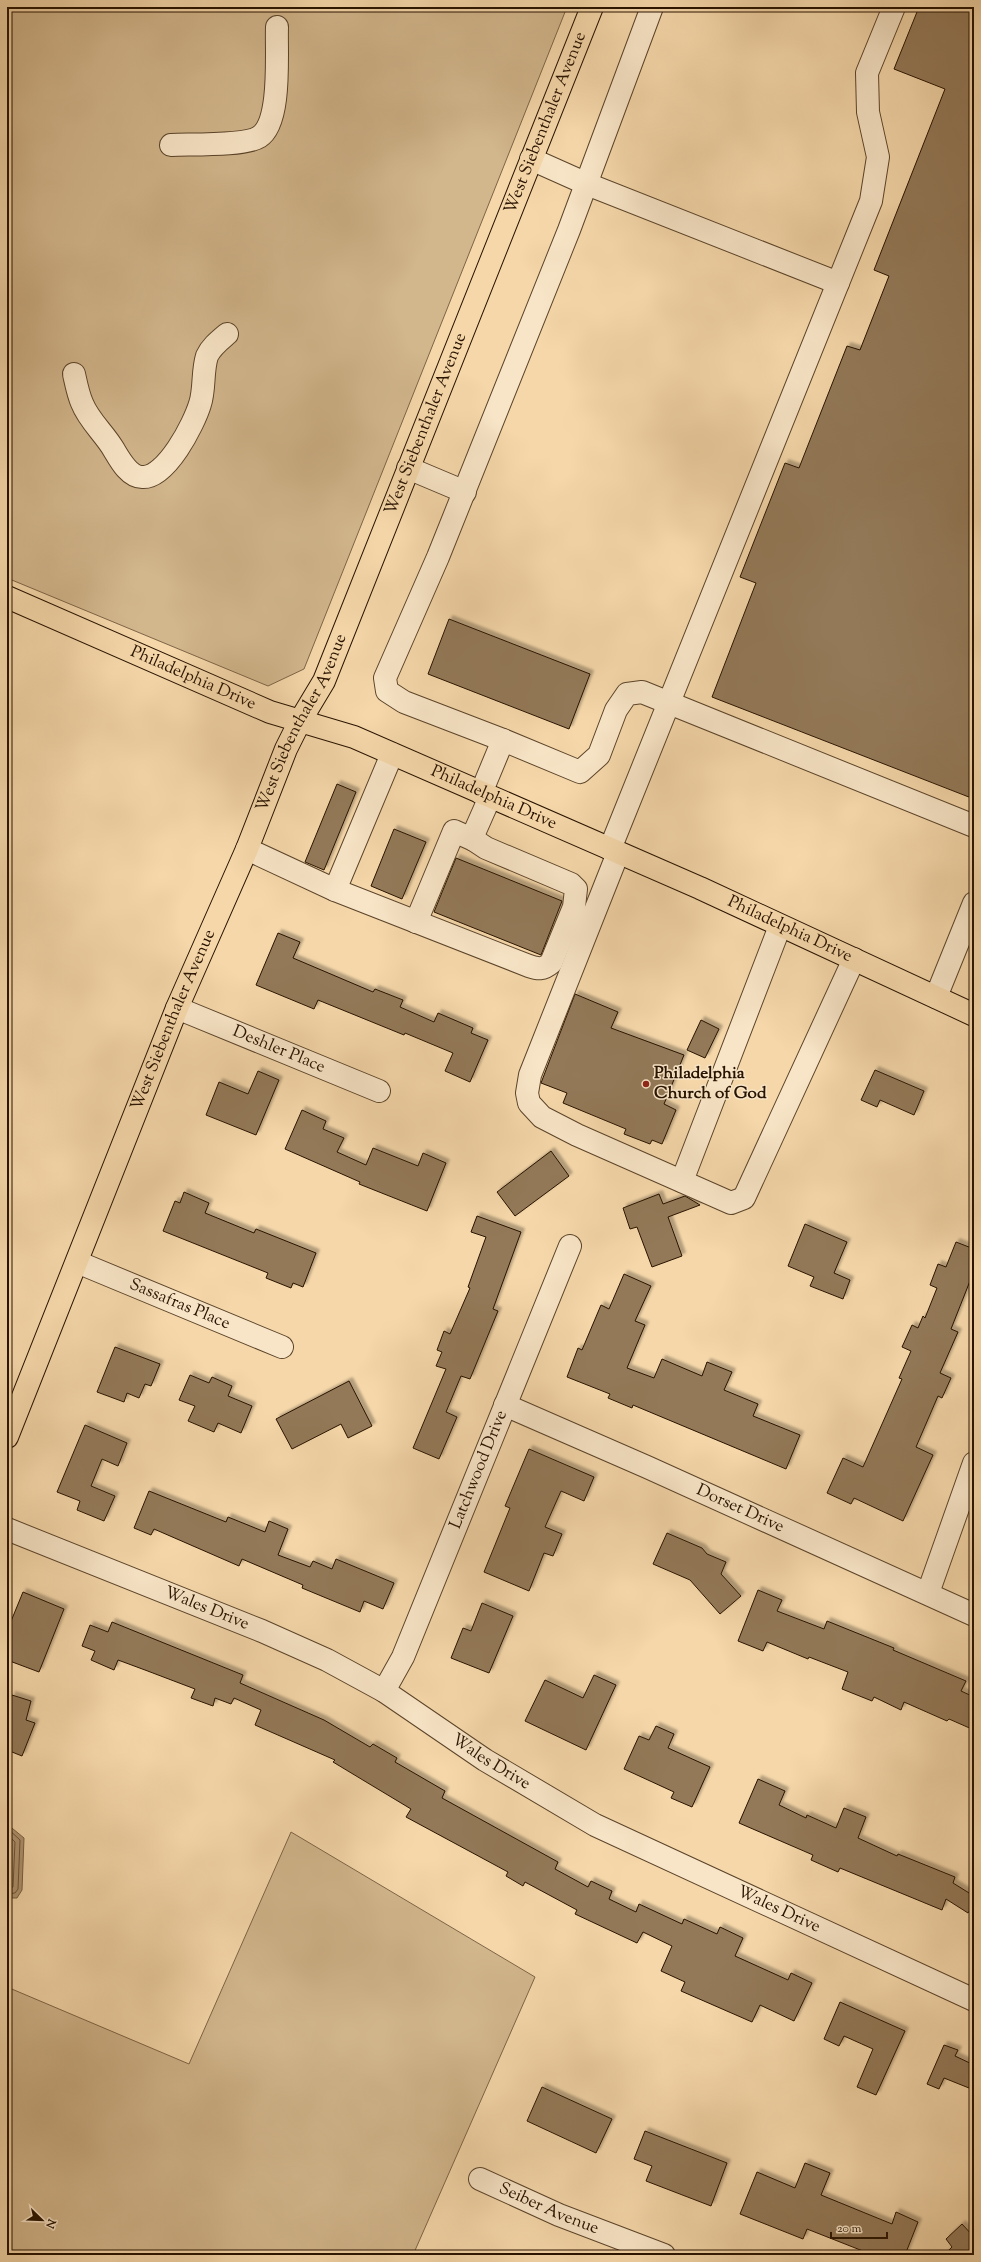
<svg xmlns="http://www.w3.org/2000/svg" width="981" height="2262" font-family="'Sorts Mill Goudy',serif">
<defs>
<filter id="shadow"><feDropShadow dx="3.5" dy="-3.5" stdDeviation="1" flood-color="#0004"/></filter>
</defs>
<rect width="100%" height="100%" fill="#f5d7a9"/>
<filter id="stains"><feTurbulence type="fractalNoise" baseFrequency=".005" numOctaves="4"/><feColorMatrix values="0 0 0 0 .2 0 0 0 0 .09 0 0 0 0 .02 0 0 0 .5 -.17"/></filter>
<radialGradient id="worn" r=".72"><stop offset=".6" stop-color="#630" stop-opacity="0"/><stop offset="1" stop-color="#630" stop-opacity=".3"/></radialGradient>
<path fill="#d2b68c" stroke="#7d6446" d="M7 7H567L304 669 268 686 7 578Z
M291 1832 535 1977 413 2255H7V1987L189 2064Z"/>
<path fill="#af9470" stroke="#796043" d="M7 1824 24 1838 22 1890 17 1898H7Z"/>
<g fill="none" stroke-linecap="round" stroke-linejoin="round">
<path stroke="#6c5438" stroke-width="1" d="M7 1828 20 1840 18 1889 15 1893 7 1894
M7 1834 15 1842 13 1887 7 1889
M7 1842 9 1845 7 1882"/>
</g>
<path fill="#937958" stroke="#281300" filter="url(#shadow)" d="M919 7H974V799L712 697 756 583 740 577 785 463 799 468 847 346 860 350 889 276 874 270 945 89 894 69Z
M449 619 590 674 569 729 428 674Z
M337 784 356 792 324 870 305 862Z
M394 829 426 842 402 899 371 886Z
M456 858 562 901 541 955 434 912Z
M278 933 300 942 293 958 373 992 375 989 403 1000 400 1007 434 1022 438 1013 473 1028 471 1033 488 1040 470 1082 445 1071 453 1053 405 1033 404 1035 318 1000 314 1009 256 985Z
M575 994 618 1012 611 1028 684 1055 664 1104 676 1110 662 1144 652 1140 650 1144 624 1134 626 1129 563 1103 567 1093 541 1083Z
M701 1020 719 1029 705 1058 687 1050Z
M875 1070 924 1091 914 1115 880 1100 877 1107 861 1100Z
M258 1071 279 1080 256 1135 206 1115 219 1082 248 1094Z
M302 1110 326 1121 323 1129 344 1138 337 1152 366 1165 373 1148 418 1166 423 1153 446 1163 427 1211 359 1184 360 1182 285 1149Z
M551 1151 569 1176 515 1216 497 1192Z
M184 1192 209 1203 205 1213 254 1233 256 1229 316 1253 303 1287 293 1283 291 1288 266 1278 268 1273 163 1231 175 1201 180 1203Z
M659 1194 663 1204 685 1196 700 1205 668 1217 682 1256 652 1267 637 1227 630 1229 623 1208Z
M477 1216 521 1232 493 1309 498 1311 470 1379 461 1376 446 1412 457 1417 439 1459 413 1448 446 1369 436 1366 442 1352 437 1350 444 1331 450 1334 470 1288 468 1287 486 1237 471 1232Z
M805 1224 847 1242 834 1273 850 1280 843 1299 810 1286 814 1277 788 1266Z
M956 1242 974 1249V1282L970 1281 951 1329 958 1332 940 1373 951 1378 942 1398 938 1396 916 1447 933 1455 903 1521 854 1498 851 1504 827 1493 843 1458 863 1467 902 1379 899 1378 911 1351 902 1347 912 1325 918 1328 923 1316 925 1318 937 1288 930 1285 938 1264 946 1267Z
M624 1274 651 1286 635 1321 645 1325 627 1368 654 1378 662 1359 702 1376 707 1362 732 1372 724 1390 758 1404 753 1416 800 1435 786 1469 633 1405 632 1408 608 1398 610 1394 567 1377 578 1348 582 1350 601 1305 609 1309Z
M115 1347 160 1364 151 1386 145 1384 139 1398 127 1393 124 1402 97 1392Z
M190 1375 209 1383 212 1377 232 1386 228 1396 252 1406 241 1433 218 1423 214 1432 188 1421 195 1406 179 1400Z
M349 1381 372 1426 348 1438 341 1424 292 1449 276 1419Z
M85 1425 127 1443 118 1466 102 1459 91 1486 115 1496 104 1521 77 1510 80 1501 57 1492Z
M529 1449 594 1477 584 1501 561 1491 545 1527 562 1534 553 1556 544 1553 529 1591 484 1572 510 1508 505 1506Z
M149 1491 226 1522 228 1517 265 1532 269 1521 288 1529 278 1555 310 1567 313 1561 332 1569 336 1559 394 1583 383 1609 364 1601 360 1612 302 1588 303 1585 242 1559 239 1566 154 1529 151 1535 134 1528Z
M667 1533 702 1548 707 1554 726 1562 721 1574 741 1596 720 1614 690 1580 653 1564Z
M758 1590 782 1600 777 1611 824 1629 827 1621 894 1648 893 1650 966 1681 961 1691 974 1697V1730L949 1719 947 1721 904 1702 901 1710 874 1697 872 1701 842 1689 848 1672 809 1657 808 1659 767 1642 763 1651 738 1641Z
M23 1592 64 1609 39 1672 7 1660V1631Z
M482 1603 513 1616 489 1673 451 1658 463 1628 471 1631Z
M112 1622 243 1675 240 1683 324 1720 370 1747 373 1744 397 1758 395 1762 445 1791 442 1798 558 1862 555 1869 588 1887 591 1881 612 1891 609 1899 636 1912 639 1904 682 1924 684 1919 717 1934 720 1927 743 1938 735 1956 788 1980 791 1973 812 1983 794 2021 760 2005 752 2022 681 1991 685 1982 661 1971 672 1946 643 1932 637 1943 575 1914 577 1910 525 1882 523 1886 506 1876 508 1872 406 1817 411 1809 333 1762 335 1760 255 1725 261 1710 234 1698 231 1704 215 1698 213 1706 191 1698 195 1689 145 1670 118 1660 114 1670 91 1660 95 1651 82 1646 90 1625 108 1632Z
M594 1675 616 1685 586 1750 525 1721 545 1680 583 1698Z
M12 1695 31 1701 26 1720 35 1723 22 1756 7 1750V1713Z
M656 1726 674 1734 668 1748 710 1767 692 1807 671 1798 674 1792 624 1769 639 1736 649 1740Z
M758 1779 785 1791 779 1805 806 1818 807 1815 836 1828 844 1808 866 1817 858 1838 897 1856 898 1854 955 1877 953 1883 974 1896V1903L968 1913 946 1899 942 1910 840 1868 838 1872 811 1860 813 1855 739 1823Z
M840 2002 905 2031 876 2095 857 2087 873 2049 844 2036 839 2046 824 2039Z
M944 2045 958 2050 955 2056 974 2065V2090L944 2078 939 2089 927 2084Z
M542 2087 612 2119 596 2153 527 2121Z
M645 2131 727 2163 711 2206 646 2181 652 2166 634 2159Z
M805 2163 830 2173 821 2195 892 2224 896 2212 918 2222 905 2255H873L807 2229 803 2239 740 2214 757 2172 795 2188Z
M962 2224 974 2237V2255H944L952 2247 946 2239Z"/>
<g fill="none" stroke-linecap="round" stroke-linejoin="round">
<defs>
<g id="minor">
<path d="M171 145C190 144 245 146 259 137 282 123 276 52 277 27"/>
<path d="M531 159 587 184 838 283"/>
<path d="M74 374C76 383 78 394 82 403 89 421 105 434 114 450 120 460 129 477 142 477 166 479 194 424 200 404 205 389 202 372 207 356 211 347 220 340 227 334"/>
<path d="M408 468 465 492"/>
<path d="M503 740 580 772 599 755 616 710 627 694 642 692 974 826"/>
<path d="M481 793 503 740 404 702 387 691 385 678 438 557 569 230 652 7"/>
<path d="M247 849 335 890 529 966C538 969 543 970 551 963L574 907 576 889 571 884 486 848 474 840 475 831 490 797"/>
<path d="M610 849 871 201 878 157 868 112 867 73 894 7"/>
<path d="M618 853 530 1075 527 1093 529 1103 542 1117 577 1135 731 1203 744 1198 854 959"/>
<path d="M335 890 392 754"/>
<path d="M416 922 454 831 474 840"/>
<path d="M936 997 974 903"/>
<path id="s1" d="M177 1008 379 1091"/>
<path d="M682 1181 780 926"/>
<path id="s2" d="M77 1262 282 1347"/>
<path id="s3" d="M505 1405 647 1467 974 1615"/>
<path id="s4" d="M7 1529 262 1631 327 1660 384 1691 485 1760 595 1825 974 2000"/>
<path d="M928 1593 974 1463"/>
<path id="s5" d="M384 1691 403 1657 570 1246"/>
<path id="s6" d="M480 2179 559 2215 664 2255"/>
</g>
<g id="major">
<path id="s7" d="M7 597 270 712 354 737 700 888 974 1015"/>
<path id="s8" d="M7 1437 177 1008 247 849 286 749 300 721 324 681 592 7"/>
</g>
</defs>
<use href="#minor" stroke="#5b442a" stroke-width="24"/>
<use href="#major" stroke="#281300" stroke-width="24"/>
<use href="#minor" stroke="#f8e5c7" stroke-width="22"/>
<use href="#major" stroke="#f5d7a9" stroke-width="22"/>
</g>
<circle fill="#8f2418" stroke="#f8e5c7" stroke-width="1.5" cx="646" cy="1084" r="4"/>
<g text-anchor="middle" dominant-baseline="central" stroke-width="3" stroke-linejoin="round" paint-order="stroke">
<g font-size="17" fill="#281300" stroke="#f8e5c7">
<text stroke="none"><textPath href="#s8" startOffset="1421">West Siebenthaler Avenue</textPath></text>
<text stroke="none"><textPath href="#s8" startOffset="1097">West Siebenthaler Avenue</textPath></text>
<text stroke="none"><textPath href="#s7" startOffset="203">Philadelphia Drive</textPath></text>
<text stroke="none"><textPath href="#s8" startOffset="773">West Siebenthaler Avenue</textPath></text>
<text stroke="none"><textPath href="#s7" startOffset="527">Philadelphia Drive</textPath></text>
<text stroke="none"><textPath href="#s7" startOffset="851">Philadelphia Drive</textPath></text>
<text stroke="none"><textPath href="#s8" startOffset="449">West Siebenthaler Avenue</textPath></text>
<text stroke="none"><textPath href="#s1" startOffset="110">Deshler Place</textPath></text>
<text stroke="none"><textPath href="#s2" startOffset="111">Sassafras Place</textPath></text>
<text stroke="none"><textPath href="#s5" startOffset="241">Latchwood Drive</textPath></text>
<text stroke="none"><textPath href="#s3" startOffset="257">Dorset Drive</textPath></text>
<text stroke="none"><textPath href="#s4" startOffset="215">Wales Drive</textPath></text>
<text stroke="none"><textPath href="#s4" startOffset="539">Wales Drive</textPath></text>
<text stroke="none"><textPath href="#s4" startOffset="863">Wales Drive</textPath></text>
<text stroke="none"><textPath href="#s6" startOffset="75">Seiber Avenue</textPath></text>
</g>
<g font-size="17" font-weight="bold" fill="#281300" stroke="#f8e5c7" text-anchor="start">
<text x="654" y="1074">Philadelphia<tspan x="654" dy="20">Church of God</tspan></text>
</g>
</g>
<rect width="981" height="2262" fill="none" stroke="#f5d7a9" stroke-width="24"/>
<rect x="8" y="8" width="965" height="2246" fill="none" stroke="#281300" stroke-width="2"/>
<rect x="12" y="12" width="957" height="2238" fill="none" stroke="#281300"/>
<g transform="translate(42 2220) rotate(113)" stroke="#f8e5c7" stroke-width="3" paint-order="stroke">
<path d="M0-3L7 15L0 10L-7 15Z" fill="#281300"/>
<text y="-6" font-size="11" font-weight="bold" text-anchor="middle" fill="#281300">N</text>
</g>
<path d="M831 2232v6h56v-6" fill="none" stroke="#281300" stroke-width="2"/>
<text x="837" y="2232" font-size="12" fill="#281300" stroke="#f8e5c7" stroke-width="3" paint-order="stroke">20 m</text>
<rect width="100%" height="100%" filter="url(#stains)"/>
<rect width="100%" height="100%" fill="url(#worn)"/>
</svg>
